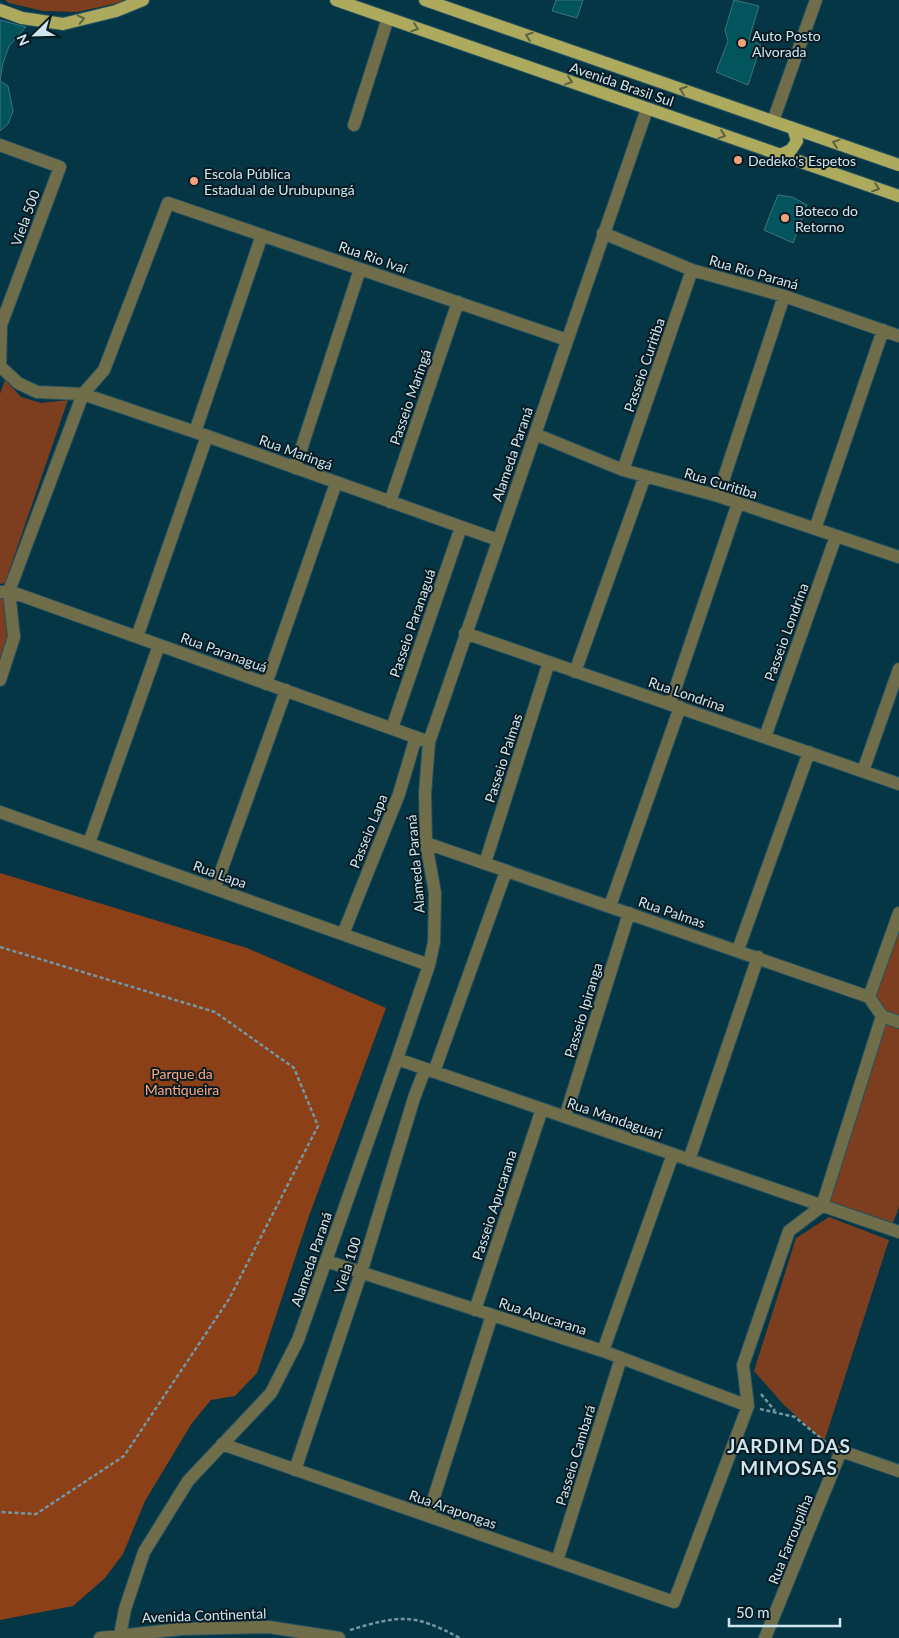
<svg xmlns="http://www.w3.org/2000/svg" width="899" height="1638" font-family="Lato,sans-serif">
<rect width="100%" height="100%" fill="#053646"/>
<path fill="#7c3e1f" d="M5 0H125L118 3 77 12 43 11 9 3Z
M5 380 21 397 41 403 68 400 5 583 0 584V394Z
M0 598H5L7 638 0 659Z
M899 924V1017L886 1013 874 996Z
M886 1021 899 1026V1207L893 1223 828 1203Z
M829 1217 889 1240 824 1442 783 1404 754 1371 796 1238Z"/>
<path fill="#8b4017" d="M0 873 247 948 386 1008 309 1216 257 1373 235 1396 211 1400 192 1423 145 1501 123 1554 105 1578 73 1606 0 1620Z"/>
<path fill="#02555c" stroke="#3f7379" d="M556 0H583L577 18 552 11Z
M734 0 759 6 749 39 761 45 748 85 716 72 728 41 725 30Z
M0 20 26 27 9 46 3 63 0 81 8 86 13 111 8 124 0 131Z
M778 195 792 197 807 205 793 243 764 230Z"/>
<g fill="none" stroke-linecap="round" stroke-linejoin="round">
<defs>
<path id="minor" d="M773 121 816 0
M354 125 388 18
M0 145 60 167 1 325 0 369
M603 233 692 270 784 296 899 336
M0 366 18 383 37 392 83 394 207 436 498 540
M195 432 262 235
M535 434 623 470 718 496 899 557
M295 468 360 269
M623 470 692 270
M718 496 784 296
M390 502 458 302
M815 529 883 330
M2 592 9 591 429 742
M465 633 899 784
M137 637 207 436
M575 672 645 476
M0 680 14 637 9 591 83 394 104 370 168 203 567 340
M266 684 336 483
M670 704 738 503
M392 728 461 527
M765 737 836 536
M863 771 899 669
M0 812 429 965
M89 843 159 645
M426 843 869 997 882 1016 899 1022
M485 863 549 662
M215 888 286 690
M610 906 680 707
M343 934 399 794 416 737
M738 950 809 752
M869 997 899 913
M397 1059 899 1232
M434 1072 506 871
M565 1117 629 913
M689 1160 758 957
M326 1261 603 1351 748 1406
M475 1310 542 1109
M603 1351 673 1154
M222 1444 674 1602 748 1406 743 1365 789 1231 822 1206 882 1016
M295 1470 361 1273 414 1098 425 1069
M428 1516 492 1315
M557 1561 621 1358
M120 1635 125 1609 144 1552 188 1481 271 1393 298 1340 397 1059 429 965 434 942 435 893 426 843 425 793 429 742 647 109
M100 1638 181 1629 269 1627 339 1638
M765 1638 841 1451 899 1471"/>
<path id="major" d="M336 0 899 196
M425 0 899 165
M0 10 22 18 63 24 116 11 143 0
M780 155 791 150 797 141 793 128"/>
</defs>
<use href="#minor" stroke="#255261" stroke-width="14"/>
<use href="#major" stroke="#255261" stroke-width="14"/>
<path stroke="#7497a3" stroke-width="2.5" stroke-dasharray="4 2.5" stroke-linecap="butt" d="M0 947 215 1012 294 1068 318 1126 229 1299 124 1456 36 1514 0 1512
M761 1394 775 1411
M760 1409 795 1417 829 1445
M350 1630C400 1615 413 1613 460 1638"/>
<use href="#minor" stroke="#6f6d4a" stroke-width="12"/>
<use href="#major" stroke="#ada95d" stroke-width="12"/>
</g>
<defs><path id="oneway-chevron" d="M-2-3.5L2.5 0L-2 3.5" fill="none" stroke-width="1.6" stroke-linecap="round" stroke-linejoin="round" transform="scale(1.25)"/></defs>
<g stroke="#5b6240">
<use href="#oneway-chevron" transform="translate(81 19) rotate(-13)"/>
<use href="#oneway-chevron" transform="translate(415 28) rotate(19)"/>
<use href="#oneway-chevron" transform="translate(529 36) rotate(-161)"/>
<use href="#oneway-chevron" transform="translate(569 81) rotate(19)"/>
<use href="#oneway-chevron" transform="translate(683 90) rotate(-161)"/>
<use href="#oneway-chevron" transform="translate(722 135) rotate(19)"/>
<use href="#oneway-chevron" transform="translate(836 143) rotate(-161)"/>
<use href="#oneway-chevron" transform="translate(876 188) rotate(19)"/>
</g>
<g fill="#f1a17c" stroke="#091b22" stroke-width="2">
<circle cx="742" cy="43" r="5"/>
<circle cx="738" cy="160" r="5"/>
<circle cx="194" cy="181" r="5"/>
<circle cx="785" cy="218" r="5"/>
</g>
<g text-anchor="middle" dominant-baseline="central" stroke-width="4" stroke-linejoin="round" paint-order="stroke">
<g font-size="14" fill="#cfe6f0" stroke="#091b22" text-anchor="start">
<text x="752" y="35">Auto Posto<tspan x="752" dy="16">Alvorada</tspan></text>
<text x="748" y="160">Dedeko's Espetos</text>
<text x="204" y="173">Escola Pública<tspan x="204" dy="16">Estadual de Urubupungá</tspan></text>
<text x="795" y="210">Boteco do<tspan x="795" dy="16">Retorno</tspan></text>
</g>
<g font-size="14" fill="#cfe6f0" stroke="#091b22">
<text transform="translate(622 84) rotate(19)">Avenida Brasil Sul</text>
<text transform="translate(25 218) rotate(-70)">Viela 500</text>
<text transform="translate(373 257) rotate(19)">Rua Rio Ivaí</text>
<text transform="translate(754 272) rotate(16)">Rua Rio Paraná</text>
<text transform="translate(644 365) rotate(-71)">Passeio Curitiba</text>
<text transform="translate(410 397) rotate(-71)">Passeio Maringá</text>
<text transform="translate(296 452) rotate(20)">Rua Maringá</text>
<text transform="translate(512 454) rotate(-71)">Alameda Paraná</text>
<text transform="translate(721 483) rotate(17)">Rua Curitiba</text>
<text transform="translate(412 623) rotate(-71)">Passeio Paranaguá</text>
<text transform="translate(786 632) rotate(-70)">Passeio Londrina</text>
<text transform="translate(224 652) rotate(20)">Rua Paranaguá</text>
<text transform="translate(687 694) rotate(19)">Rua Londrina</text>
<text transform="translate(503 758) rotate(-72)">Passeio Palmas</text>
<text transform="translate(368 831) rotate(-68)">Passeio Lapa</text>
<text transform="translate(415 864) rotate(-95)">Alameda Paraná</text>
<text transform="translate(220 874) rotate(20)">Rua Lapa</text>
<text transform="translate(672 912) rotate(19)">Rua Palmas</text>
<text transform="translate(583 1010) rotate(-73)">Passeio Ipiranga</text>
<text transform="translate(615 1118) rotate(19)">Rua Mandaguari</text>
<text transform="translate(494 1205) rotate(-72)">Passeio Apucarana</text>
<text transform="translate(311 1259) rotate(-71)">Alameda Paraná</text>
<text transform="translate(347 1265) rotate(-72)">Viela 100</text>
<text transform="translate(543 1316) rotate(18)">Rua Apucarana</text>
<text transform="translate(575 1455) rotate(-73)">Passeio Cambará</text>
<text transform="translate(453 1509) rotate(19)">Rua Arapongas</text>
<text transform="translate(790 1539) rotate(-68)">Rua Farroupilha</text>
<text transform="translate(204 1615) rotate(-2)">Avenida Continental</text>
</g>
<g font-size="14" fill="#fea77f" stroke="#091b22">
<text x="182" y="1073">Parque da<tspan x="182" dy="16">Mantiqueira</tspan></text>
</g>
<g font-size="19" font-weight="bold" letter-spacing="1" fill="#cfe6f0" stroke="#091b22">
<text x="789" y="1445">JARDIM DAS<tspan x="789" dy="22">MIMOSAS</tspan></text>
</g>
</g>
<g transform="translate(35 35) rotate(247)" stroke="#091b22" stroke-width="4" paint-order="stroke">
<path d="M0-4L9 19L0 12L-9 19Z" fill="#cfe6f0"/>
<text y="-8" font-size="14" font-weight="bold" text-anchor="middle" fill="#cfe6f0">N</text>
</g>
<path d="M729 1618v8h111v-8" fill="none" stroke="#cfe6f0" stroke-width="2.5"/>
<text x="736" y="1618" font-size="15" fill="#cfe6f0" stroke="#091b22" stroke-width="4" paint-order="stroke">50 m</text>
</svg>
